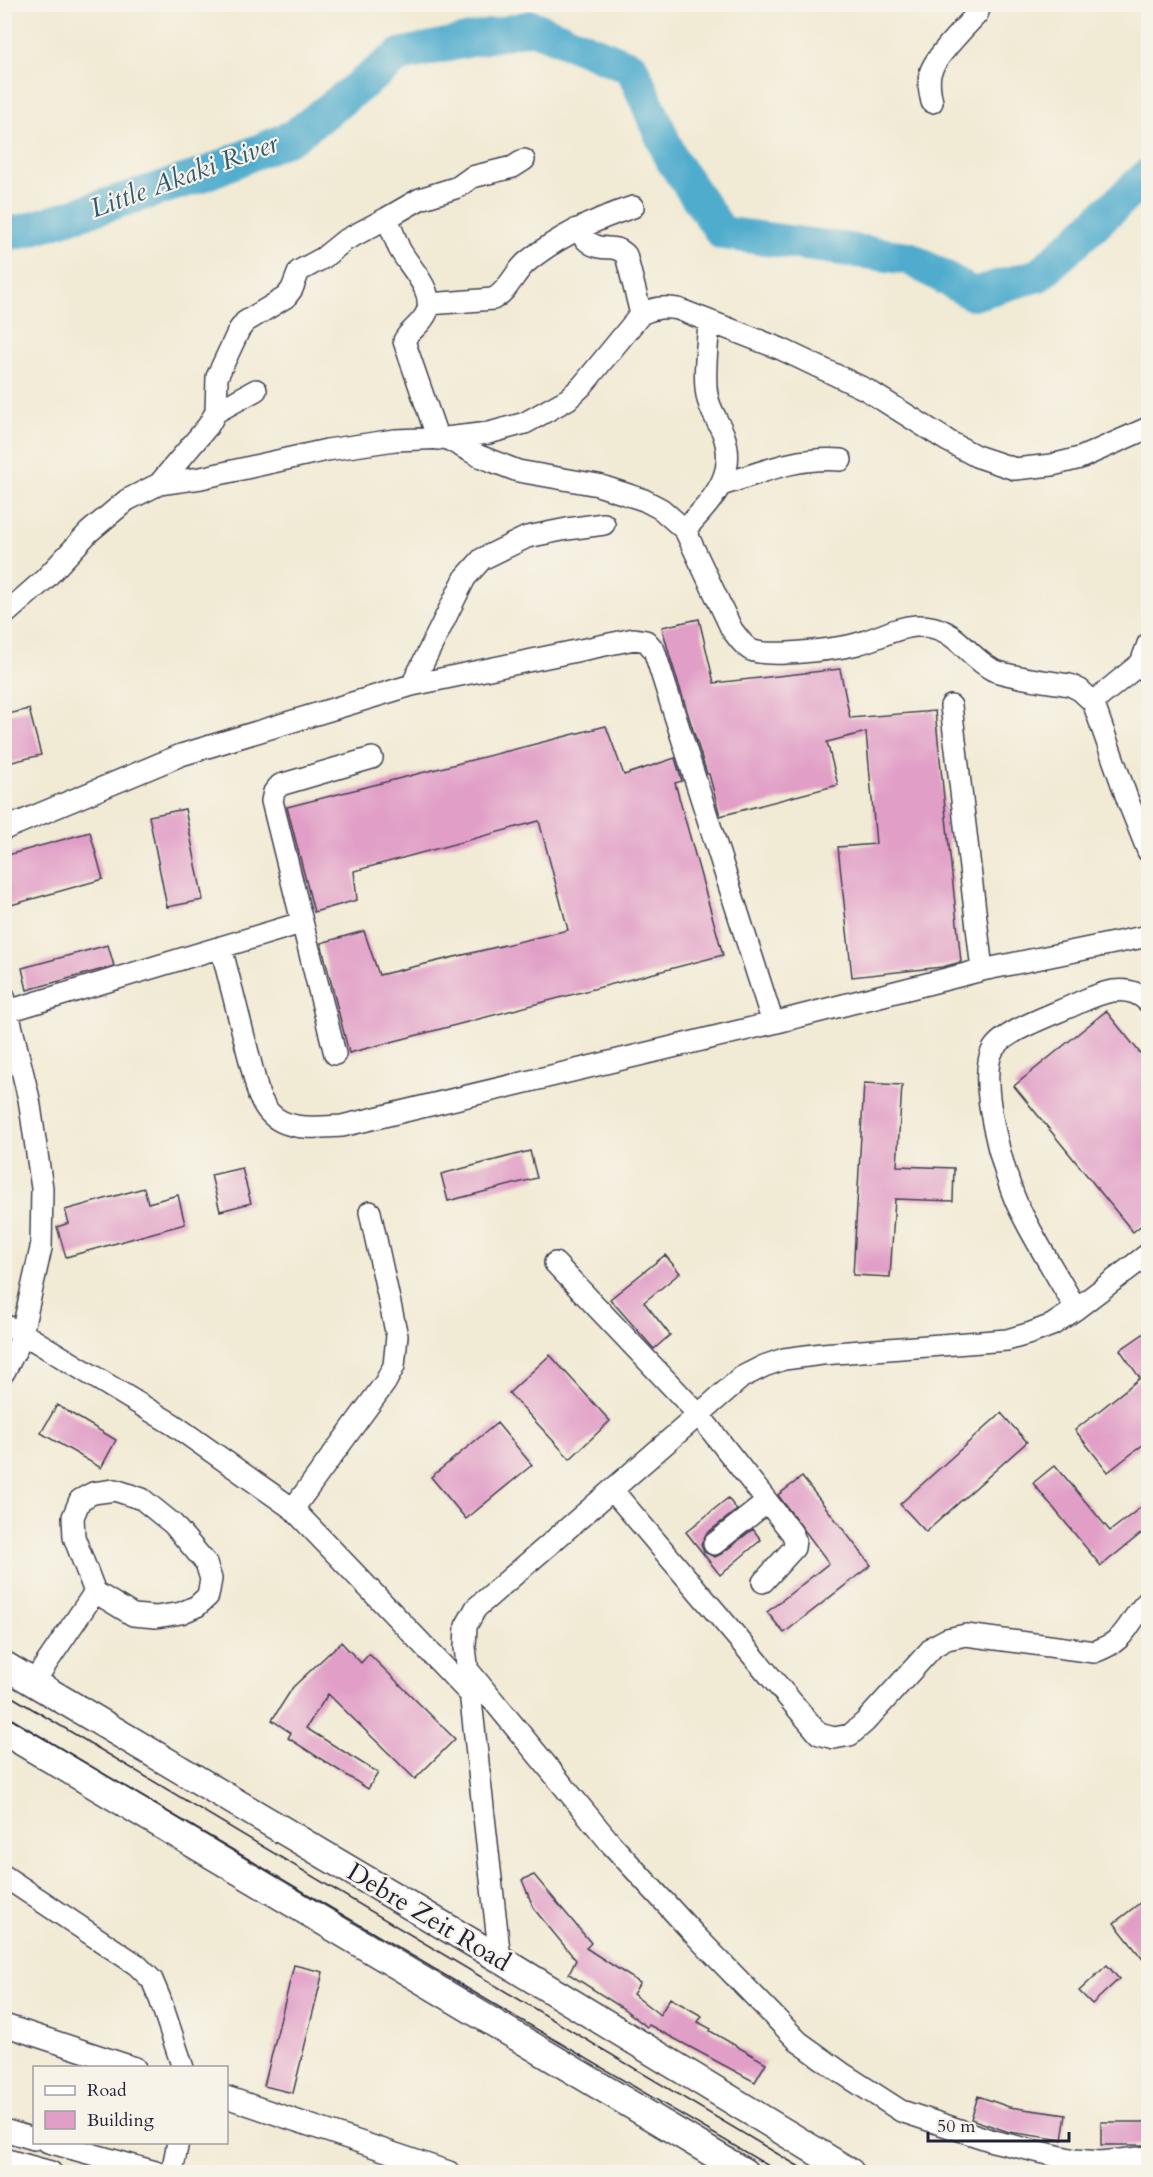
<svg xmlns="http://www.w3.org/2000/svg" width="1153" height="2177" font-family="Cardo,serif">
<rect width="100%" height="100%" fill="#f7f3e8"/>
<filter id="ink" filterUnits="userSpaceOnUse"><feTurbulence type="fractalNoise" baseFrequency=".0167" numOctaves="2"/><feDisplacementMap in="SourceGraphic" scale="12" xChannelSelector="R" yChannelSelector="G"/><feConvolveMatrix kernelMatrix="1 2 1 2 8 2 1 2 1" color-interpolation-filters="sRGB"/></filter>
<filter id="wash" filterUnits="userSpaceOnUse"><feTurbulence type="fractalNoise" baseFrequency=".008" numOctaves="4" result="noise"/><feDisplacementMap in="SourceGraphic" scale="24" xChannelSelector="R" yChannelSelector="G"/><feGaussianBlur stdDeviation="1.35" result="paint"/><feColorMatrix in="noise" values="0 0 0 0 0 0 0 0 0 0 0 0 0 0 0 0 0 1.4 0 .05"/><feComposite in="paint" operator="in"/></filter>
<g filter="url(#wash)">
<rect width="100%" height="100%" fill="#f1ead4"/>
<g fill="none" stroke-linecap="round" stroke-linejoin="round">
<path stroke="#4faccd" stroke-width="34" d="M4 233 20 232 200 176 294 136 400 55 532 27 632 68 672 160 722 233 909 258 973 294 1039 275 1148 175"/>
</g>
<g id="blocks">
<path fill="#e19ec6" d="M699 619 714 683 840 669 850 718 935 711 961 962 942 967 852 977 838 847 876 844 866 732 827 742 838 785 720 816 709 774H707L670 657 662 627Z
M29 709 41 755 4 764V715Z
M606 726 624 775 675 758 682 781 675 783 723 955 349 1053 321 943 364 931 379 975 568 930 539 821 354 871 357 900 314 912 287 807Z
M185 809 203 900 167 907 149 816Z
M90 832 103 879 4 907V856Z
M108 945 114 966 27 990 22 968Z
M1106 1011 1149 1064V1219L1133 1232 1014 1086Z
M864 1083 902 1085 897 1166 954 1168 953 1201 895 1199 890 1277 853 1275Z
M530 1151 537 1178 448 1201 441 1174Z
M242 1168 251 1203 220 1211 211 1175Z
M144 1188 148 1203 178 1195 185 1224 66 1257 57 1227 69 1223 65 1210Z
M665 1255 680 1273 644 1302 670 1335 654 1349 610 1299Z
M1149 1330V1440L1108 1472 1075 1430 1140 1378 1120 1350Z
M550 1355 610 1421 570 1459 509 1393Z
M57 1405 116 1440 101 1468 41 1433Z
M1001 1413 1027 1442 926 1532 900 1504Z
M497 1423 532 1465 466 1519 431 1477Z
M1055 1465 1110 1531 1149 1501V1527L1101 1566 1033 1483Z
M802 1477 871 1565 784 1633 767 1612 829 1563 778 1495Z
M728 1498 737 1510 706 1534 701 1545 704 1552 715 1557 721 1554 753 1529 761 1540 720 1575 686 1532Z
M341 1642 361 1663 369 1654 455 1739 415 1779 328 1694 306 1728 378 1773 368 1789 288 1738 291 1733 272 1720 293 1687Z
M534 1875 591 1943 586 1948 640 1983 633 1994 660 2015 670 1998 702 2016 698 2022 711 2029 710 2031 766 2063 755 2082 649 2025 647 2027 624 2009 569 1974 576 1960 534 1909 522 1880Z
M1149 1896V1967L1114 1923Z
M294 1965 323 1972 293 2093 264 2086Z
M1107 1965 1119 1979 1092 2004 1079 1991Z
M978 2096 1009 2107 1066 2115 1062 2140 1009 2132 971 2119Z
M1101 2122H1149V2145H1101Z"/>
</g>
</g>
<g filter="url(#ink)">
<use href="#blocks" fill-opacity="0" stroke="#414052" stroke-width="1.5"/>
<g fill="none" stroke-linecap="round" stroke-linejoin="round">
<defs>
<path id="minor" d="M932 102C930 93 928 84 930 74 933 59 965 27 977 14L981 4
M577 229C583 237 589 245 599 247 610 249 618 246 626 255L641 314
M429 304 493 299C509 291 514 272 528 261 559 236 596 219 633 207
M216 412 217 377 239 330 245 322 286 297 292 289 299 271 323 258 344 241 387 218
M446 438 479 456 518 471 598 485 644 500 661 509 685 530 732 630C738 637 743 646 751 650 768 658 841 649 860 643 879 638 896 627 916 626 956 624 964 655 993 670 1009 677 1051 682 1070 685L1080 690 1093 702 1128 801 1148 851
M438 439 404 341C408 331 421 326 427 312 435 290 408 266 399 248 395 238 391 228 387 218L420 199 458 187 472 177 513 167 524 160
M159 484 208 426 216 412 256 390
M722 485C765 471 795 457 841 460
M685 530C710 501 739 476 723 433 718 421 709 409 707 395 703 373 708 343 709 321
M4 615 45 579 89 532 127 500 159 484 201 478 327 450 395 440 446 438 489 433 525 423 568 399 582 386 641 314C654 308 664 306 678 309L781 349 867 390 948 441 976 456 1015 469 1052 465 1080 458 1148 428
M412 685 465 578 482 559 527 537 567 529 604 524
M1093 702 1141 663 1148 644
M951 706 982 970
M4 829 181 755 412 685 634 639 646 641 654 650 773 1023
M221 947 259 1096C262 1101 265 1108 269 1112 286 1132 319 1127 342 1126L773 1023 982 970 1148 936
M4 996 29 1099 42 1188 41 1248 20 1342 4 1372
M8 1011 301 923
M335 1054 272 801 274 792 280 785 372 758
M555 1263 699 1415 792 1533 795 1540 794 1548 763 1582
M1076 1309C1057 1275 1035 1241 1018 1206 1004 1176 975 1076 994 1048 1006 1030 1057 1013 1078 1003 1100 993 1128 981 1148 1002
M4 1325 22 1333 174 1425 293 1509 470 1694
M115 1490 142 1499 173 1524 206 1563 211 1579 208 1596 197 1606 181 1613 156 1617 133 1615 95 1592 74 1537 73 1517 80 1500 93 1493Z
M613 1491 819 1734 834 1738 850 1735 865 1722 934 1646 947 1639 966 1635 1094 1652C1130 1639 1125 1624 1148 1601
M293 1509 385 1383 394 1366 397 1336 370 1212
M714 1544 767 1502
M468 1670 612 1845 693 1933 799 2042 842 2073 901 2111 993 2141 1074 2160 1101 2162 1148 2157
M33 1683 95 1592
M4 1876 137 1965 152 1980 160 1999 183 2068
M500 1959 465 1647 466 1626 476 1608 742 1377 764 1366 784 1359 822 1354 1007 1340 1031 1333 1052 1325 1076 1309 1148 1254
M4 2025 135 2068
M226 2097 449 2172
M4 2130 34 2139
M48 2142 156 2172
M4 2159 51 2172
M172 2172 178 2142"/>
<path id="major" d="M4 1665 500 1959 850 2172
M4 1731 744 2172"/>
</defs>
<use href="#minor" stroke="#414052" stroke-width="24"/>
<use href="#major" stroke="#414052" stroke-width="30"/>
<use href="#minor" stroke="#fff" stroke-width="21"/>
<use href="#major" stroke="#fff" stroke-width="27"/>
<path stroke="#22223b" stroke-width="1.5" d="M4 1692 808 2172
M4 1715 779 2172"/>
</g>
</g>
<g text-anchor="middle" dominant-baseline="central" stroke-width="4.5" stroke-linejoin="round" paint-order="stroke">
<g font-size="26" fill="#22223b" stroke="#f7f3e8">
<text transform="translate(429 1917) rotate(31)">Debre Zeit Road</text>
</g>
<g font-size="27" font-style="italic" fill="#345975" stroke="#f7f3e8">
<text transform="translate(184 176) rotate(-20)">Little Akaki River</text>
</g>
</g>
<rect width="1153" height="2177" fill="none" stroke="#f7f3e8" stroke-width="24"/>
<rect x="33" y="2066" width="195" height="78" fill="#f7f3e8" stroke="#a29fa3" stroke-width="1.5"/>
<rect x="45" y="2086" width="30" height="9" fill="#ffffff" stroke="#a29fa3" stroke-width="1.5"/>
<text x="87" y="2096" font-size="18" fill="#22223b">Road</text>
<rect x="45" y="2111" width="30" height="18" fill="#e19ec6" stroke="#a29fa3" stroke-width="1.5"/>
<text x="87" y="2126" font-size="18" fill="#22223b">Building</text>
<path d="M928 2132v9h141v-9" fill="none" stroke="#22223b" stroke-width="3"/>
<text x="937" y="2132" font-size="18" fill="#22223b" stroke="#f7f3e8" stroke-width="4.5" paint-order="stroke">50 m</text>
</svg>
